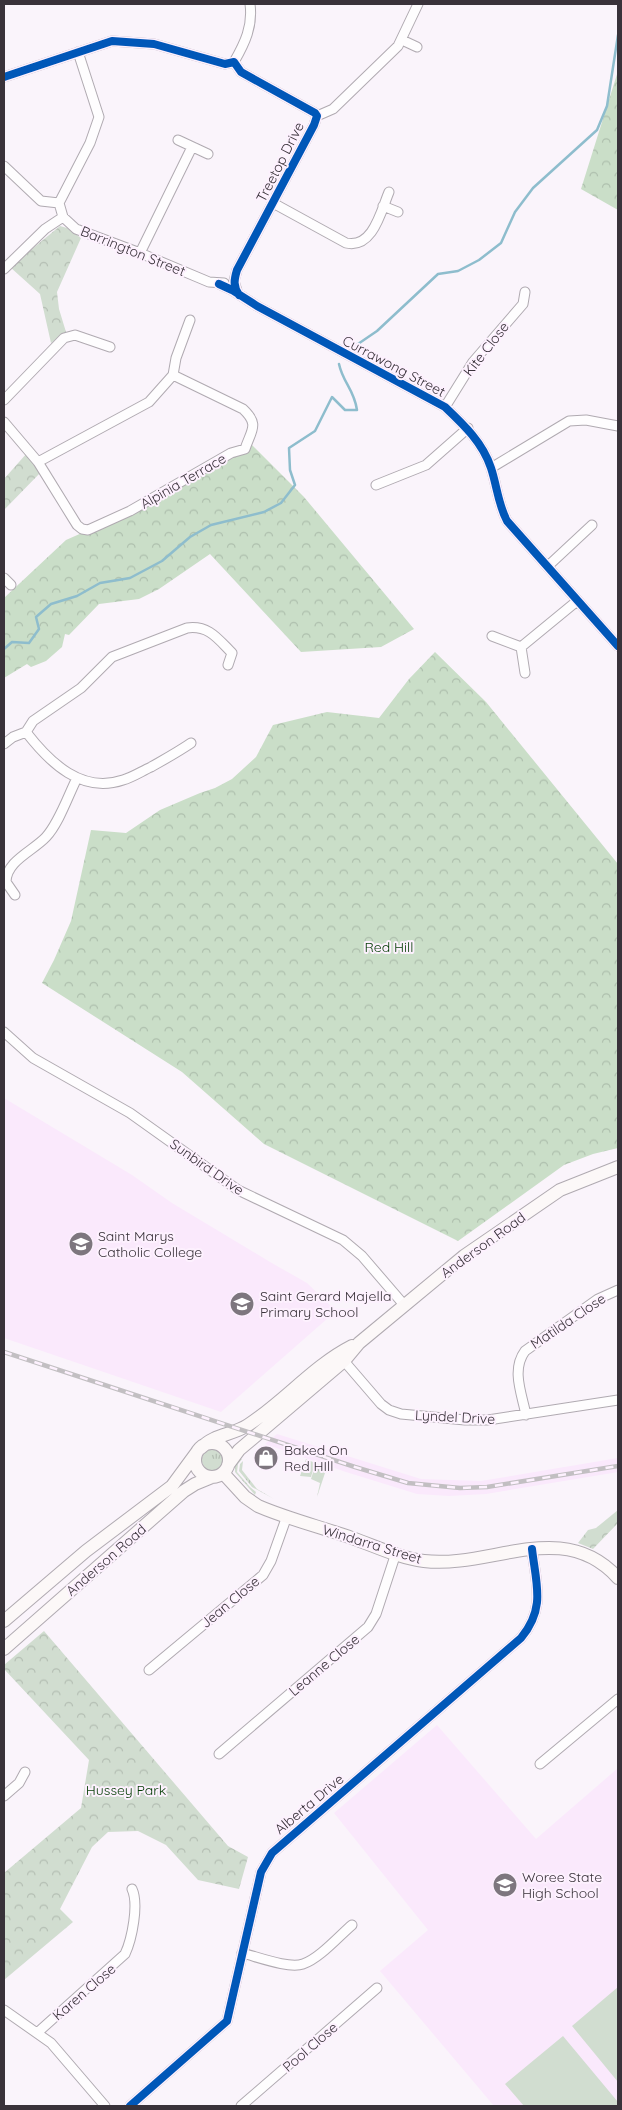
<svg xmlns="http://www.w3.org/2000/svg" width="622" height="2110" font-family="Quicksand,sans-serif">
<defs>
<pattern id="grass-tufts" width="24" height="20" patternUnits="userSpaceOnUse" patternTransform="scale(1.25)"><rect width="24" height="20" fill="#d1ddd0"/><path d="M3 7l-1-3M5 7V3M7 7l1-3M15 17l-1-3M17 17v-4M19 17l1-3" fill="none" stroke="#b4beb3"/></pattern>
<pattern id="forest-crowns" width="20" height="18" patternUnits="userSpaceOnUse" patternTransform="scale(1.25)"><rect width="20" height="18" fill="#cadec8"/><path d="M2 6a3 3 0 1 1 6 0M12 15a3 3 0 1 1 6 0" fill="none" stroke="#aebfad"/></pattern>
<pattern id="park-crowns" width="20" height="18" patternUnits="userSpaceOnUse" patternTransform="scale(1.25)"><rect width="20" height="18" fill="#d1ddd0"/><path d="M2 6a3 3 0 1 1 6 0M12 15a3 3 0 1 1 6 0" fill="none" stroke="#b4beb3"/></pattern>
</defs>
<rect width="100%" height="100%" fill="#faf4fb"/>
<path fill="#fae9fc" d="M4 1098 132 1175 172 1203 270 1262 307 1283 336 1311 221 1412 4 1338Z
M277 1434 421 1479 481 1481 618 1458V1472L486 1494 449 1496 417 1494 346 1472 265 1444Z
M437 1725 536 1839 618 1768V2106H494L380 1971 428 1930 334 1813Z"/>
<path fill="url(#grass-tufts)" d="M202 1460a11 11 0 1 1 22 0a11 11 0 1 1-22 0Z
M239 1459H242L238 1464 237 1472 250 1487 256 1492 255 1495 235 1472V1462Z
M306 1459 315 1463 311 1477 300 1476Z
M243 1461 242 1470 257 1489 274 1499 252 1487 239 1471 240 1464Z
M316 1463 327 1467 317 1497 320 1483 311 1479Z"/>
<path fill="url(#forest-crowns)" d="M618 71V210L581 189Z
M251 444 304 497 414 629 381 647 301 652 210 554 159 589 139 599 99 604 69 635 65 634 62 647 46 661 31 667 27 664 4 678V598L66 540 143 506Z
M435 652 486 702 618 864V1148L593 1154 564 1165 458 1241 264 1144 182 1072 42 983 54 960 71 921 91 830 126 833 160 810 200 793 215 788 232 779 256 757 273 725 327 712 379 718 409 679Z"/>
<path fill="url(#park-crowns)" d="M60 226 67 228 81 238 57 292 59 309 66 332 51 343 40 294 10 267Z
M27 453 41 472 4 510V479Z
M618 1510V1523L593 1549 578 1543 588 1530 596 1528Z
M44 1631 228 1846 248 1857 239 1889 198 1880 166 1845 138 1831 108 1832 92 1847 60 1909 73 1922 4 1980V1873L81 1808 89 1760 4 1669V1665Z"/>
<path fill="#d1ddd0" d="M618 1987V2082L572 2026Z
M563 2036 618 2102V2106H524L505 2084Z"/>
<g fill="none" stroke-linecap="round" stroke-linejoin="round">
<path stroke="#8ebdcd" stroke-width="2.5" d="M355 346 377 331 438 274 458 271 479 260 501 243 515 212 533 188 597 130 607 106 618 35
M4 649 12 642 29 643 39 629 36 617 51 604 77 596 100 583 130 578 162 561 190 537 211 525 264 512 281 503 295 485 290 470 289 448 315 431 332 397 345 410H357C354 389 343 383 339 364"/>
<defs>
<path id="street" d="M402 40 417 47
M78 52 99 117 90 143 59 203 63 217 76 229 140 253 209 282 224 283
M234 62C245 43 253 26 250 4
M4 77 112 41 154 44 225 64 234 62 241 72 315 113 317 116 314 125 237 270 234 281 238 294
M317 116 333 109 398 46 418 4
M178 140 208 154
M4 166 41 201 59 203
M273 203 346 243C373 249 381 211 389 192
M383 206 398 212
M140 253 192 147
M4 269 45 229 63 217
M219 284 232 290 257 306 445 407C464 425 483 443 491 468 497 486 498 504 507 521L618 646
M4 400 64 338 75 335 110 347
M445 407 473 362 523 304 525 292
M4 422 38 462 77 525 82 529 88 530 130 511 231 453 245 449C251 430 260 425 243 409L173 375
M38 462 149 402 173 375 176 358 190 320
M491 468 569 421 586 420 618 426
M376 485 426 465 468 428
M548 566 592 525
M4 578 11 585
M492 636 521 647
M525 673 521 647 577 601
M26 732C50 763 82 794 123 780 133 777 142 771 151 767 165 759 178 752 191 743
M4 744 13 737 26 732 33 721 81 688 112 657 187 628C209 625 218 639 232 653L228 665
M15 895 6 882C6 861 33 851 46 837 59 823 68 796 77 778
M4 1032 33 1058 130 1113 238 1190 343 1240 362 1256 405 1306
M344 1361 381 1404 389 1410 401 1414 465 1420H488L618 1400
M526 1415C522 1394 511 1370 525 1351L598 1299 618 1290
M149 1670 263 1575 271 1561 287 1516
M219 1754 368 1627 376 1614 396 1553
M540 1764 618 1699
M4 1796 19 1783 25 1772
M242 1953C258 1957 289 1969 303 1964 319 1959 339 1936 352 1925
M4 2010 51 2043 105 2106
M37 2033 125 1954C132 1939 139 1904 132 1889
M130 2106 227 2021 261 1872 272 1853 521 1638C546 1608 536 1584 532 1549
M241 2106 377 1988"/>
<path id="secondary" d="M195 1460a17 17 0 1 1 34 0a17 17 0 1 1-34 0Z
M201 1448C214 1434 233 1435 248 1425 285 1401 313 1366 352 1346
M228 1465 239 1450 344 1361 359 1343 464 1256 560 1190 618 1167
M223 1473 245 1497 258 1506C288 1519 321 1527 352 1538 375 1546 399 1558 424 1561 491 1569 563 1517 618 1578
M4 1621 86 1551 172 1486 197 1452
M4 1649 184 1491 195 1484 212 1477"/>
</defs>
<use href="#street" stroke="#b0aab1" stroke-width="11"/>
<use href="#secondary" stroke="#b0aab1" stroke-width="14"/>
<use href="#street" stroke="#fefdfe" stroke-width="9"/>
<use href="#secondary" stroke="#fcf8f8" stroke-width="12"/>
<defs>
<path id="rail" d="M4 1352 355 1467 408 1483 460 1488 487 1487 618 1466"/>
</defs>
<use href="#rail" stroke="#c2bfc2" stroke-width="4.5"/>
<use href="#rail" stroke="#fdf1fe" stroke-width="2.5" stroke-dasharray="8" stroke-linecap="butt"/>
<defs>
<path id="cycleway" d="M4 77 112 41 154 44 225 64 234 62 241 72 315 113 317 116 314 125 237 270C234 280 233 286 239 295
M219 284 232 290 257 306 445 407C464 425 483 443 491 468 497 486 498 504 507 521L618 646
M130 2106 227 2021 261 1872 272 1853 521 1638C546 1608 536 1584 532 1549"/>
</defs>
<use href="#cycleway" stroke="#fdf1fe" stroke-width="11"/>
<use href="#cycleway" stroke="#0057b8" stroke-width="8"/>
</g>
<defs>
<symbol id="school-disc" viewBox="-11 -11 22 22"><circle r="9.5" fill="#7d767e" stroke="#fdf1fe"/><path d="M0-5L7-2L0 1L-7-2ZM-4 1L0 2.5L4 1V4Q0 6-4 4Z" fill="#fff"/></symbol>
<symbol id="shop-disc" viewBox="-11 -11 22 22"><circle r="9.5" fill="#7d767e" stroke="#fdf1fe"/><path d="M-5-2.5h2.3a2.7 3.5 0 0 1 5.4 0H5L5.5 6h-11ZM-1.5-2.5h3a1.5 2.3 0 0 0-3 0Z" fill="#fff"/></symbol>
</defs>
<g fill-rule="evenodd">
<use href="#school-disc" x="67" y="1230" width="28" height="28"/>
<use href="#school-disc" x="228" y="1290" width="28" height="28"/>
<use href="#shop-disc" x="252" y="1444" width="28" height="28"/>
<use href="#school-disc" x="491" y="1871" width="28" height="28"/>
</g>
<g text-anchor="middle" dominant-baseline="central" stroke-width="4" stroke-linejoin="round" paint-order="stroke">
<g font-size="14" fill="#39323a" stroke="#fdf1fe">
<text transform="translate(280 162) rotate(-63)">Treetop Drive</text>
<text transform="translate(133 251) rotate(22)">Barrington Street</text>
<text transform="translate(486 349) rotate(-52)">Kite Close</text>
<text transform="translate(394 366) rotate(28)">Currawong Street</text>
<text transform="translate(183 481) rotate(-30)">Alpinia Terrace</text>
<text transform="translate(207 1167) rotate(35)">Sunbird Drive</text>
<text transform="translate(483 1245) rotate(-36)">Anderson Road</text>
<text transform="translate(568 1321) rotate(-34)">Matilda Close</text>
<text transform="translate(455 1417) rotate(3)">Lyndel Drive</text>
<text transform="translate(372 1544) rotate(17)">Windarra Street</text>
<text transform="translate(106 1560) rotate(-41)">Anderson Road</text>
<text transform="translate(230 1602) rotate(-40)">Jean Close</text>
<text transform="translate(324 1665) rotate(-40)">Leanne Close</text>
<text transform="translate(309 1804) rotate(-40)">Alberta Drive</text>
<text transform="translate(84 1992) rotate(-41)">Karen Close</text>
<text transform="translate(310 2047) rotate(-41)">Pool Close</text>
</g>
<g font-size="14" fill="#003b00" stroke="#fdf1fe">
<text x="389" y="947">Red Hill</text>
<text x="126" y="1790">Hussey Park</text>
</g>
<g font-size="14" fill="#39323a" stroke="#fdf1fe" text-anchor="start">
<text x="98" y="1236">Saint Marys<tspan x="98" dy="16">Catholic College</tspan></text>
<text x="260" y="1296">Saint Gerard Majella<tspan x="260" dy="16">Primary School</tspan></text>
<text x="284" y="1450">Baked On<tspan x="284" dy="16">Red HIll</tspan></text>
<text x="522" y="1877">Woree State<tspan x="522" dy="16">High School</tspan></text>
</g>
</g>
<rect width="622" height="2110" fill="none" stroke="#39323a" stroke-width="10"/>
</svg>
